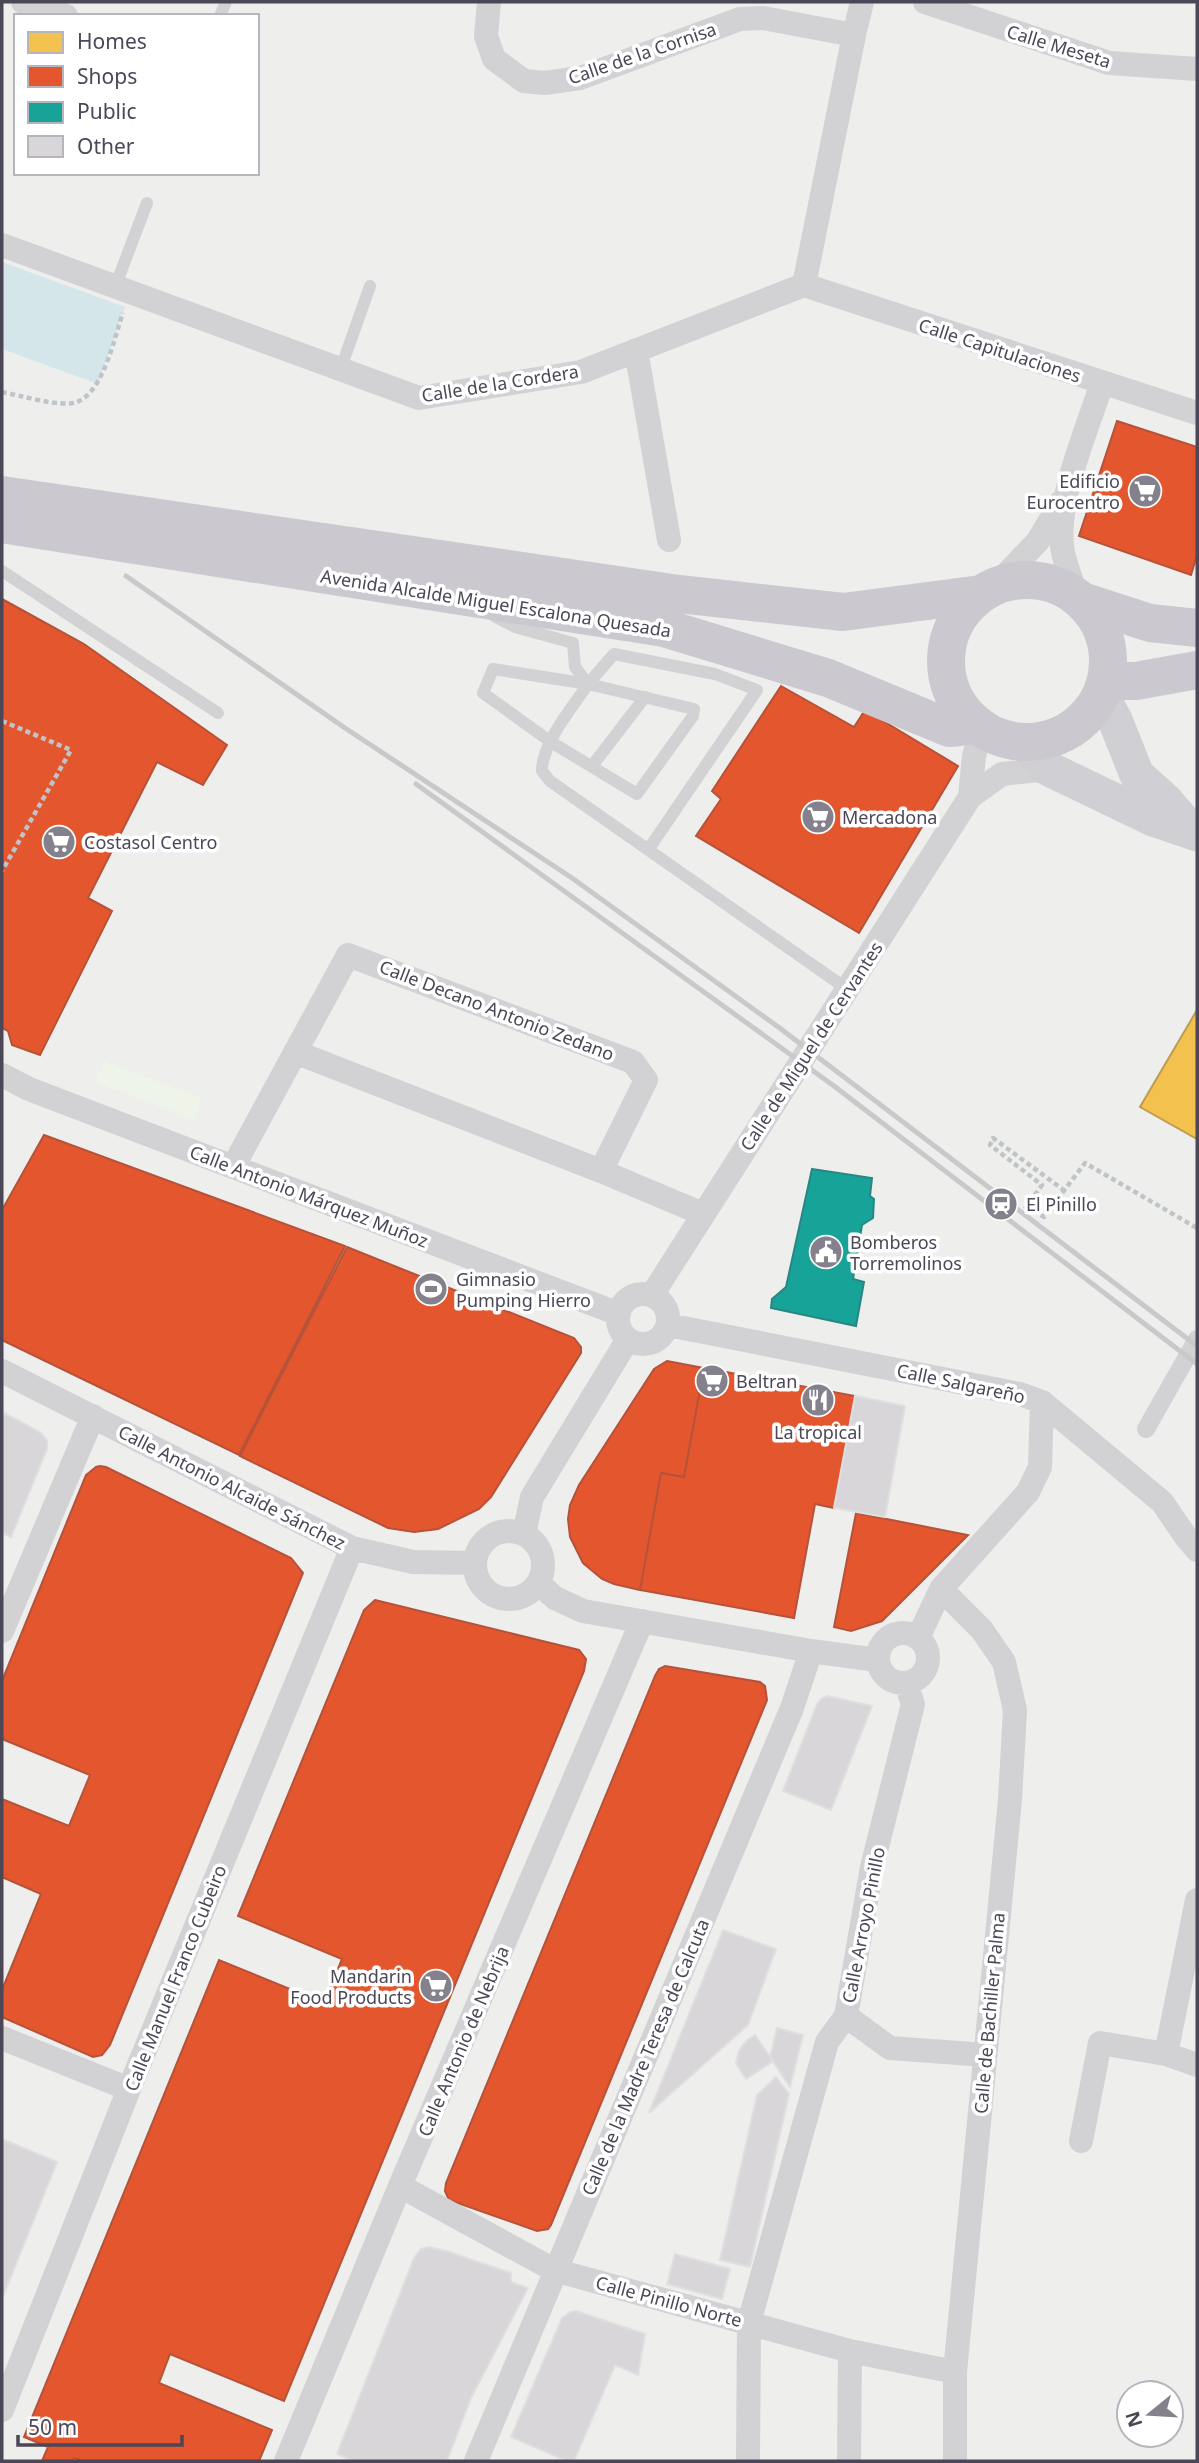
<svg xmlns="http://www.w3.org/2000/svg" width="1199" height="2463" font-family="'Noto Sans',sans-serif">
<rect width="100%" height="100%" fill="#eeeeed"/>
<path fill="#eff4e9" d="M104 1061 202 1098 194 1120 96 1082Z"/>
<path fill="#d4e6ea" d="M2 262 125 307 98 384 2 349Z"/>
<path fill="#f2c14e" stroke="#c09c51" stroke-width="2" d="M1197 1010V1139L1140 1107Z"/>
<path fill="#e4572e" stroke="#b6523a" stroke-width="2" d="M1117 421 1197 447V555L1191 575 1079 536Z
M2 599 84 644 227 745 203 785 157 762 88 898 112 911 40 1055 12 1045 8 1031 2 1028Z
M781 686 854 727 865 710 958 766 859 933 696 836 721 799 712 791Z
M44 1135 345 1246 239 1455 2 1340V1210Z
M347 1247 574 1338 581 1347V1353L491 1497 479 1509 438 1529 414 1532 388 1528 240 1456Z
M667 1361 704 1368 684 1477 661 1473 640 1590 614 1584 602 1579 583 1563 570 1537 568 1519 570 1505 579 1485 654 1369Z
M704 1368 855 1396 834 1508 815 1504 794 1618 640 1590 661 1473 684 1477Z
M100 1466 106 1467 291 1558 303 1573 110 2045 102 2055 93 2057 2 2017V1990L41 1894 2 1877V1799L69 1826 90 1775 2 1739V1681L86 1475 96 1467Z
M856 1513 968 1535 882 1621 851 1631 834 1627Z
M375 1600 579 1650 586 1659 584 1671 284 2401 170 2354 159 2383 272 2430 259 2461H82L74 2458 73 2461H42L48 2447 24 2437 219 1960 324 2003 342 1959 238 1916 364 1610Z
M665 1666 760 1682 765 1686 767 1700 551 2225 548 2229 537 2231 449 2200 445 2191 446 2183 655 1676 659 1669Z"/>
<path fill="#17a398" stroke="#278784" stroke-width="2" d="M812 1169 872 1178 870 1196 874 1199 873 1218 862 1225 853 1279 864 1282 856 1326 771 1308 772 1299 786 1287Z"/>
<path fill="#d8d6d9" stroke="#e0dfe0" stroke-width="2" d="M855 1396 905 1406 885 1517 834 1508Z
M2 1412 40 1432 47 1440V1449L11 1537 2 1533Z
M827 1696 872 1706 831 1810 783 1791 817 1704 821 1699Z
M723 1930 776 1949 748 2025 649 2113Z
M777 2028 803 2035 790 2087 770 2057Z
M755 2035 773 2061 746 2079 736 2063 739 2051 746 2041Z
M776 2077 789 2094 750 2267 720 2260 757 2095Z
M2 2139 57 2162 2 2299Z
M429 2247 446 2251 511 2273V2282L528 2288 471 2398 447 2461H353L337 2454 414 2258 421 2249Z
M675 2254 730 2269 722 2299 667 2284Z
M576 2311 645 2334 638 2375 615 2365 574 2461H567L511 2437 562 2318 571 2312Z"/>
<g fill="none" stroke-linecap="round" stroke-linejoin="round">
<path stroke="#bec4c8" stroke-width="4.5" stroke-dasharray="5 3.5" stroke-linecap="butt" d="M2 392C19 395 61 408 77 402 104 391 114 338 123 313
M2 721 71 750 2 871
M1027 1205 1044 1217 1085 1163 1197 1228
M1025 1209 1042 1185 990 1145 993 1138 1065 1191"/>
<path stroke="#d2d1d4" stroke-width="12" d="M220 16 226 2
M115 287 147 203
M341 368 370 286
M2 571 218 713
M494 616 515 627 573 643 575 667 588 684 493 669 483 693 551 742 637 794 693 716 694 709 588 684C572 708 542 743 542 771L550 781 847 989
M588 684 614 654 715 674 757 690 648 850
M592 766 645 697"/>
<path stroke="#d2d1d4" stroke-width="18" d="M1146 1429 1197 1339"/>
<path stroke="#d2d1d4" stroke-width="24" d="M23 2 66 16
M489 2 486 36 494 59 524 81 545 83 580 78 740 19 763 18 854 35
M925 2 1109 63 1197 69
M2 245 419 398 581 372 804 285
M804 285 1197 413
M804 285 854 35 862 2
M636 350 669 540
M996 585 1038 541 1061 502
M1078 598C1072 581 1064 563 1062 546 1057 497 1087 430 1102 383
M970 797 974 756 982 728
M295 1052 601 1171 703 1214
M2 1075 29 1089 619 1314
M233 1167 348 955 633 1062 646 1080 601 1171
M618 1319a25 25 0 1 1 50 0a25 25 0 1 1-50 0Z
M652 1295 970 797 1002 774 1049 769
M668 1325 1020 1394 1042 1402 1162 1502 1186 1537 1197 1550
M2 1371 352 1548 413 1562 475 1563
M475 1565a34 34 0 1 1 68 0a34 34 0 1 1-68 0Z
M524 1534 532 1497 628 1339
M538 1583 555 1598 583 1611 811 1651 877 1660
M941 1589 982 1630 1004 1662 1015 1710 1010 1800 955 2372V2461
M2 1631 93 1416
M878 1658a25 25 0 1 1 50 0a25 25 0 1 1-50 0Z
M918 1638 941 1589 1028 1492 1040 1467 1042 1402
M846 2016 890 2048 972 2054
M2 2038 129 2089
M1166 2054 1197 1900
M1081 2141 1100 2043 1166 2054 1197 2065
M400 2186 554 2270 850 2351 955 2372
M2 2410 129 2089 352 1548
M286 2461 400 2186 642 1621
M476 2461 792 1708 811 1651
M748 2461 749 2323 827 2042 846 2016 872 1867 913 1704 906 1683
M849 2461 850 2351"/>
<path stroke="#d0cfd4" stroke-width="35" d="M1101 694 1115 720 1137 775 1165 800 1190 829
M1024 742 1047 768 1153 819 1197 834"/>
<path stroke="#cbc9cf" stroke-width="38" d="M2 495 679 594 843 612 981 594
M2 524 664 628 828 678 949 728 978 725
M946 661a81 81 0 1 1 162 0a81 81 0 1 1-162 0Z
M1082 601 1150 623 1197 628
M1106 681H1136L1197 670"/>
<path stroke="#c9c8ca" stroke-width="5" d="M126 576 345 728 572 878 781 1029 1197 1346
M416 784 834 1086 1197 1364"/>
</g>
<defs>
<symbol id="supermarket-disc" viewBox="-11 -11 22 22"><circle r="9.5" fill="#84818c" stroke="#fff"/><path d="M-6-5.5h2.5l.6 2H6L4.5 2H-2.5L-4.4-4H-6ZM-1.5 3.2a1.3 1.3 0 1 0 .1 0ZM3 3.2a1.3 1.3 0 1 0 .1 0Z" fill="#fff"/></symbol>
<symbol id="station-disc" viewBox="-11 -11 22 22"><circle r="9.5" fill="#84818c" stroke="#fff"/><path d="M-3-6H3Q5-6 5-4V2Q5 4 3 4L4.5 6H3L1.5 4h-3L-3 6H-4.5L-3 4Q-5 4-5 2V-4Q-5-6-3-6ZM-3.5-4v3h7v-3ZM-3.5 1v1.5H-2V1ZM2 1v1.5H3.5V1Z" fill="#fff"/></symbol>
<symbol id="civic-disc" viewBox="-11 -11 22 22"><circle r="9.5" fill="#84818c" stroke="#fff"/><path d="M-.6-6.5H3V-4.5H.6V-3L4-1V1h2V6H-6V1h2V-1L-.6-3ZM-1.2 2.5V6h2.4V2.5Z" fill="#fff"/></symbol>
<symbol id="stadium-disc" viewBox="-11 -11 22 22"><circle r="9.5" fill="#84818c" stroke="#fff"/><path d="M0-5a6.5 5 0 1 0 0 10a6.5 5 0 1 0 0-10ZM-3.5-1.8h7v3.6h-7Z" fill="#fff"/></symbol>
<symbol id="restaurant-disc" viewBox="-11 -11 22 22"><circle r="9.5" fill="#84818c" stroke="#fff"/><path d="M-5-6h1v4h1v-4h1v4h1v-4h1v5L-1.5 .5V6h-2V.5L-5-1ZM5-6V6H3V1.5H1.5Q1.5-4 5-6Z" fill="#fff"/></symbol>
</defs>
<g fill-rule="evenodd">
<use href="#supermarket-disc" x="1126" y="472" width="38" height="38"/>
<use href="#supermarket-disc" x="799" y="798" width="38" height="38"/>
<use href="#supermarket-disc" x="40" y="823" width="38" height="38"/>
<use href="#station-disc" x="982" y="1185" width="38" height="38"/>
<use href="#civic-disc" x="807" y="1233" width="38" height="38"/>
<use href="#stadium-disc" x="412" y="1270" width="38" height="38"/>
<use href="#supermarket-disc" x="693" y="1362" width="38" height="38"/>
<use href="#restaurant-disc" x="799" y="1381" width="38" height="38"/>
<use href="#supermarket-disc" x="417" y="1967" width="38" height="38"/>
</g>
<g text-anchor="middle" dominant-baseline="central" stroke-width="7" stroke-linejoin="round" paint-order="stroke">
<g font-size="18" fill="#4b4757" stroke="#fff">
<text transform="translate(1059 46) rotate(17)">Calle Meseta</text>
<text transform="translate(642 53) rotate(-19)">Calle de la Cornisa</text>
<text transform="translate(1000 350) rotate(18)">Calle Capitulaciones</text>
<text transform="translate(500 383) rotate(-9)">Calle de la Cordera</text>
<text transform="translate(496 603) rotate(9)">Avenida Alcalde Miguel Escalona Quesada</text>
<text transform="translate(497 1010) rotate(21)">Calle Decano Antonio Zedano</text>
<text transform="translate(811 1046) rotate(-57)">Calle de Miguel de Cervantes</text>
<text transform="translate(309 1196) rotate(21)">Calle Antonio Márquez Muñoz</text>
<text transform="translate(961 1383) rotate(12)">Calle Salgareño</text>
<text transform="translate(232 1487) rotate(27)">Calle Antonio Alcaide Sánchez</text>
<text transform="translate(863 1925) rotate(-79)">Calle Arroyo Pinillo</text>
<text transform="translate(175 1978) rotate(-68)">Calle Manuel Franco Cubeiro</text>
<text transform="translate(989 2013) rotate(-85)">Calle de Bachiller Palma</text>
<text transform="translate(463 2041) rotate(-67)">Calle Antonio de Nebrija</text>
<text transform="translate(645 2057) rotate(-67)">Calle de la Madre Teresa de Calcuta</text>
<text transform="translate(669 2301) rotate(15)">Calle Pinillo Norte</text>
</g>
<g font-size="18" fill="#4b4757" stroke="#fff" text-anchor="start">
<text x="1120" y="481" text-anchor="end">Edificio<tspan x="1120" dy="21">Eurocentro</tspan></text>
<text x="842" y="817">Mercadona</text>
<text x="84" y="842">Costasol Centro</text>
<text x="1026" y="1204">El Pinillo</text>
<text x="850" y="1242">Bomberos<tspan x="850" dy="21">Torremolinos</tspan></text>
<text x="456" y="1279">Gimnasio<tspan x="456" dy="21">Pumping Hierro</tspan></text>
<text x="736" y="1381">Beltran</text>
<text x="818" y="1432" text-anchor="middle">La tropical</text>
<text x="412" y="1976" text-anchor="end">Mandarin<tspan x="412" dy="21">Food Products</tspan></text>
</g>
</g>
<rect width="1199" height="2463" fill="none" stroke="#4b4757" stroke-width="7"/>
<rect x="14" y="14" width="245" height="161" fill="#ffffff" stroke="#b7b5bc" stroke-width="2"/>
<rect x="28" y="32" width="35" height="21" fill="#f2c14e" stroke="#b7b5bc" stroke-width="2"/>
<text x="77" y="49" font-size="21" fill="#4b4757">Homes</text>
<rect x="28" y="66" width="35" height="21" fill="#e4572e" stroke="#b7b5bc" stroke-width="2"/>
<text x="77" y="84" font-size="21" fill="#4b4757">Shops</text>
<rect x="28" y="102" width="35" height="21" fill="#17a398" stroke="#b7b5bc" stroke-width="2"/>
<text x="77" y="119" font-size="21" fill="#4b4757">Public</text>
<rect x="28" y="136" width="35" height="21" fill="#d8d6d9" stroke="#b7b5bc" stroke-width="2"/>
<text x="77" y="154" font-size="21" fill="#4b4757">Other</text>
<g transform="translate(1150 2414) rotate(252)"><circle r="33" fill="#ffffff" stroke="#b7b5bc" stroke-width="2"/>
<path d="M0-5L12 26L0 18L-12 26Z" fill="#84818c"/>
<text y="-10" font-size="19" font-weight="bold" text-anchor="middle" fill="#4b4757">N</text>
</g>
<path d="M18 2435v10h164v-10" fill="none" stroke="#4b4757" stroke-width="3.5"/>
<text x="28" y="2435" font-size="21" fill="#4b4757" stroke="#ffffff" stroke-width="5" paint-order="stroke">50 m</text>
</svg>
